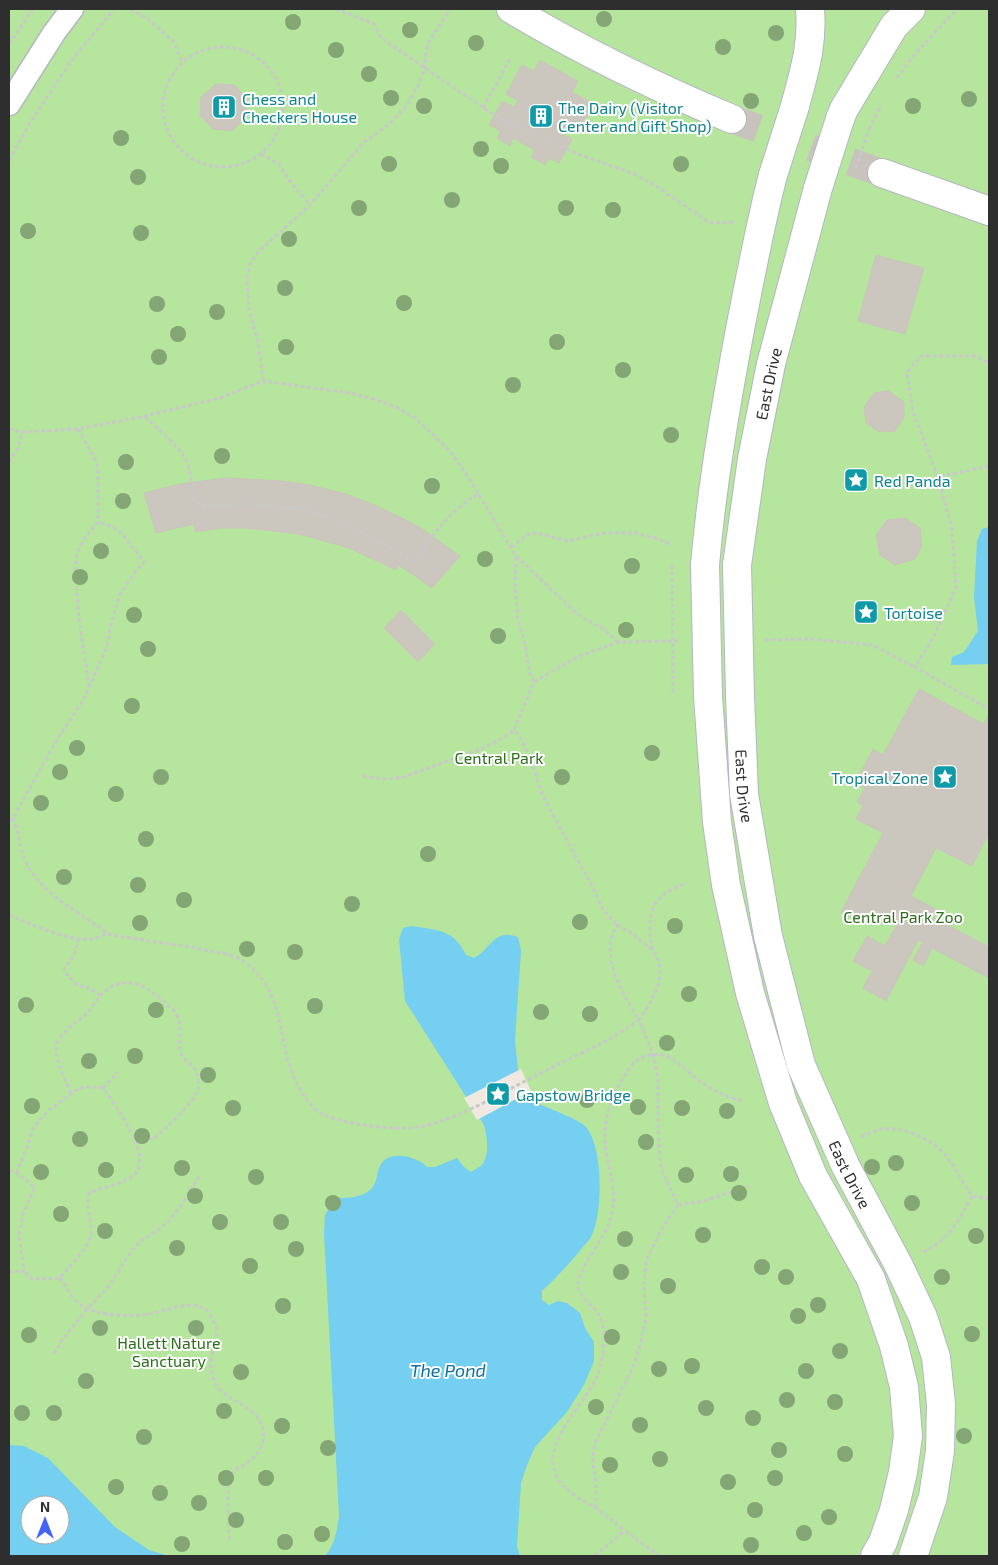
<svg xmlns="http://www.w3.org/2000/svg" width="998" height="1565" font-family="'Exo 2',sans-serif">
<rect width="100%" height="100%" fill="#efe9e1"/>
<path fill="#b6e59e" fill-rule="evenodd" d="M9 9H989V1556H9ZM30 1505H60V1535H30Z"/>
<path fill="#75cff0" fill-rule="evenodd" d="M989 527V664L951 665 952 657 964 652 978 631 974 598 977 541 982 529Z
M411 926C436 930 454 929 466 955L474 958C491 950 493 928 518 937L521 951 515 1040 518 1070 533 1101C543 1106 580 1120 585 1126 604 1146 603 1214 591 1237 588 1242 582 1247 579 1252 567 1266 555 1279 542 1291V1300L549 1305 558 1301 567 1303 580 1313 585 1328 594 1342V1361L584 1385 567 1412 535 1447 527 1465 521 1483 517 1546 520 1556H325C335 1545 337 1530 339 1516L324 1233 325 1215 336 1198C348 1198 363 1198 372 1188 378 1181 376 1173 380 1166 388 1149 417 1156 427 1167H435L457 1158 464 1167 471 1172C474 1170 479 1167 482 1165 490 1154 487 1136 484 1125L405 1001 399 939 403 928Z
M9 1445 24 1446 48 1458 115 1527 149 1550 169 1556H9ZM30 1505H60V1535H30Z"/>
<path fill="#efe9e1" d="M521 1069 531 1091 477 1120 464 1098Z"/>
<path fill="#cbc7bf" stroke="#cbc5ba" d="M540 60 578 81 572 92 594 104 577 134 566 127 562 134 572 139 559 163 549 158 545 165 531 157 535 150 513 138 510 146 497 138 501 131 489 125 502 101 514 107 518 101 506 94 522 65 534 71Z
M216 84 235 85 247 99 246 118 232 131 213 129 200 116 201 97Z
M876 255 924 268 905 334 858 321Z
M889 391 904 402V418L895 431 879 432 866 423 864 407 874 393Z
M226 478 282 481 310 485 346 494 372 504 406 520 422 529 460 556 432 588 399 565 396 570 349 548 299 534 247 528H221L195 532 194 524 156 533 144 493 180 484Z
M905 518 920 528 922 546 915 559 895 565 880 555 876 535 887 520Z
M401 610 435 644 418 662 384 628Z
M919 689 984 724 989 714V833L972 866 936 848 911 896 937 910 933 917 989 947V978L932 948 923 966 913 960 923 942 918 940 886 1001 863 988 872 971 853 961 867 936 885 946 896 926 869 911 863 923 841 912 883 833 856 819 863 806 857 802 865 788 855 783 873 749 883 755Z"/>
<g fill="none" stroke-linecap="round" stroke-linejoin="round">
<path stroke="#c8c4bd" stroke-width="28" stroke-dasharray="28 14" stroke-linecap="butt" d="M732 119 882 173"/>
<defs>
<path id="pedestrian" d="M9 104 54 33 72 9"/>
<g id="minor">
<path d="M795 106C804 72 813 45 810 9"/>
<path d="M840 119 844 109 894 26 911 9"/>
<path d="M705 565C712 484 726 404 741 324 751 274 760 225 773 175"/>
<path id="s1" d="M737 565 752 459 771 364 818 188"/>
<path d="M708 696 717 822 726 885 750 993 783 1103 813 1176 871 1279 894 1346 904 1387 908 1436 903 1472 894 1510 883 1542 875 1556"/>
<path id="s2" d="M740 696 744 794 768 936 801 1065 846 1167 898 1264 923 1317 936 1357 941 1404 940 1451 933 1497 913 1556"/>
</g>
<path id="secondary" d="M511 9C582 51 655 87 732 119
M882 173 989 211"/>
</defs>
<use href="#pedestrian" stroke="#b4b7c1" stroke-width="25"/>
<use href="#minor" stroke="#b4b7c1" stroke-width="30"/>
<use href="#secondary" stroke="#b4b7c1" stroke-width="30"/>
<path stroke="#c9c9c9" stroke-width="3" stroke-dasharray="4 2.5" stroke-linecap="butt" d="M130 9 147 18 173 41 182 62
M336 9 374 24 381 38 491 113 578 154 634 174 656 186 710 223 734 222
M9 44 33 9
M163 107a60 60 0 1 1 120 0a60 60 0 1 1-120 0Z
M897 78 913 56 957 9
M483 108 511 57
M869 129 881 105
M261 154 279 164 289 180 310 205
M9 160 30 123 71 61 114 9
M263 381 258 343 249 310 247 282 250 264 257 253 310 205 364 142 387 126 405 108 418 86 425 68 426 50 430 40 450 9
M145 417C156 427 180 447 186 460 191 471 192 486 193 499L203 506 250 504 304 509 336 519 412 560 418 557C437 529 449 512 478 494
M9 429 22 432 78 429 145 416 220 398 263 381 350 393 374 399 398 408 415 418 449 450 465 472 516 556 573 610 583 618 605 630 618 642
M78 429 96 461 98 470V522L84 539 77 553 75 569 79 619 89 685
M9 462 18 448 22 432
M989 466 938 477 952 529 956 588 932 640 915 667 989 709
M938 477 913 412 907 372 921 356H975L989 363
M511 547 530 533H537L568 541 603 533H636L658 539 672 545
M516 557 515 583 518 619 526 649 529 672 534 682 514 730 520 737 531 760 541 791 549 808 591 884 602 908 617 925
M765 640 811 639 872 645 915 667
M534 682 577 657 618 642 679 641
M363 776 381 779 401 778 481 749 503 738 514 730
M13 818C19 833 20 851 28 866 45 897 80 912 107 933
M9 821 13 818 55 743 85 697 106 649 111 625 119 596 136 571 144 562 124 536 115 528 98 522
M9 915C30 924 69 942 92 939 97 938 102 935 107 934 138 940 169 943 200 949 214 952 231 953 243 961 287 992 276 1040 296 1082 301 1092 308 1103 316 1110 334 1124 396 1131 419 1127 458 1119 494 1097 529 1079 554 1066 579 1055 604 1042 616 1036 627 1028 639 1020L653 1054 658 1079V1128L661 1168 678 1205 663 1227 646 1260 644 1287 646 1318 640 1346 632 1369 596 1441C590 1461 594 1465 596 1484 597 1492 596 1500 596 1508
M617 925C625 929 633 934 640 940 643 943 648 946 652 950 671 971 652 1002 639 1020 623 993 598 956 617 925Z
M78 938C76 952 74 958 64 968L65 972 77 985 89 988 100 995
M652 950C647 913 649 897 686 883
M103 1088 118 1072
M71 1093C65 1080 57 1065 56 1050 56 1033 76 1024 87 1013 93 1008 95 1000 101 995 124 973 144 984 164 1002 167 1006 173 1008 175 1012 184 1026 177 1039 181 1053 184 1062 195 1065 197 1074 198 1078 199 1085 198 1089 195 1102 164 1130 153 1139L134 1138
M861 1137C868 1134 876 1130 883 1129 905 1126 933 1140 946 1156 956 1168 963 1183 972 1196L989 1199
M9 1170 16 1173 35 1187 23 1214 19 1234 24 1271 9 1272
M16 1173 28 1145 33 1128 49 1110 79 1088 89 1087 103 1088C114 1104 155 1158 134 1175 122 1184 103 1188 90 1192 85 1205 91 1218 91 1232 91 1248 68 1266 60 1278L32 1279 24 1271
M678 1205 704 1201 749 1186
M923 1252C948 1241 960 1219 972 1196
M60 1278C66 1286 72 1299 81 1305 97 1316 129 1317 148 1314 164 1312 191 1298 206 1310 209 1312 211 1317 213 1320 223 1338 210 1348 211 1364 211 1371 213 1380 217 1386 225 1400 258 1406 263 1429 267 1446 255 1458 242 1466 239 1468 235 1469 233 1472 225 1485 229 1523 229 1540
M54 1354 62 1340 88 1308 109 1286 132 1250 141 1241 158 1230 169 1221 180 1207 200 1175
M595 1556 624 1531
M660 1556C638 1542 618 1524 597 1509 581 1498 563 1493 555 1472 542 1439 590 1400 599 1371 604 1353 608 1328 597 1312 591 1303 577 1297 578 1284 580 1265 605 1239 611 1217 617 1198 611 1176 607 1157 601 1130 608 1101 623 1078 628 1071 632 1062 640 1058 649 1054 660 1053 669 1057 678 1062 686 1070 693 1076 709 1088 724 1097 743 1101"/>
<use href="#pedestrian" stroke="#fff" stroke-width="22"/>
<use href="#minor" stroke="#fff" stroke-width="28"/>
<use href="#secondary" stroke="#fff" stroke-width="28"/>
<defs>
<path id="minor-bridge" d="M773 175 795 106
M818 188 840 119
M705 565 708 696
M737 565 740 696"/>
</defs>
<use href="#minor-bridge" stroke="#b4b7c1" stroke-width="30" stroke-linecap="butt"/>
<path stroke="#c9c9c9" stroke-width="3" stroke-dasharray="4 2.5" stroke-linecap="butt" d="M856 168 869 129
M672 565 673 695"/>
<use href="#minor-bridge" stroke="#fff" stroke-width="28"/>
</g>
<g fill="#84a574">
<circle cx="604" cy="19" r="8"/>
<circle cx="293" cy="22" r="8"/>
<circle cx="410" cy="30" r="8"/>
<circle cx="776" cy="33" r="8"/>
<circle cx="476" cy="43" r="8"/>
<circle cx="723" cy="47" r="8"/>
<circle cx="336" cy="50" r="8"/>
<circle cx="369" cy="74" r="8"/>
<circle cx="391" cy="98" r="8"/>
<circle cx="969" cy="99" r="8"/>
<circle cx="751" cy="101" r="8"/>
<circle cx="424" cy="106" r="8"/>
<circle cx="913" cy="106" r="8"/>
<circle cx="121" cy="138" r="8"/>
<circle cx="481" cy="149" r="8"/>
<circle cx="389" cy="164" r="8"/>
<circle cx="681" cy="164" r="8"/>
<circle cx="501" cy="166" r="8"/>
<circle cx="138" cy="177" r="8"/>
<circle cx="452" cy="200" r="8"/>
<circle cx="359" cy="208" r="8"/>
<circle cx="566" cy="208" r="8"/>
<circle cx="613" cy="210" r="8"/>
<circle cx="28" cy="231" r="8"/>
<circle cx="141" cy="233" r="8"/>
<circle cx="289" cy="239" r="8"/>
<circle cx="285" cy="288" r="8"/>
<circle cx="404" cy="303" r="8"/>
<circle cx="157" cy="304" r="8"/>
<circle cx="217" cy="312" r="8"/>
<circle cx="178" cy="334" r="8"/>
<circle cx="557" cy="342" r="8"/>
<circle cx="286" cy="347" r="8"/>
<circle cx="159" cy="357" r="8"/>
<circle cx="623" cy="370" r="8"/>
<circle cx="513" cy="385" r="8"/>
<circle cx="671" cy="435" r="8"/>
<circle cx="222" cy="456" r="8"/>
<circle cx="126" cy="462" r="8"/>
<circle cx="432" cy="486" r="8"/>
<circle cx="123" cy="501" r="8"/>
<circle cx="101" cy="551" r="8"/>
<circle cx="485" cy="559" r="8"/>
<circle cx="632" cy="566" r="8"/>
<circle cx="80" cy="577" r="8"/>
<circle cx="134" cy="615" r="8"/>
<circle cx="626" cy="630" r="8"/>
<circle cx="498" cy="636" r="8"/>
<circle cx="148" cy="649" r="8"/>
<circle cx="132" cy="706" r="8"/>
<circle cx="77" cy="748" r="8"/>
<circle cx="652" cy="753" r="8"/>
<circle cx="60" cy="772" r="8"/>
<circle cx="161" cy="777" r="8"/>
<circle cx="562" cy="777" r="8"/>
<circle cx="116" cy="794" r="8"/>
<circle cx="41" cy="803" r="8"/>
<circle cx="146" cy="839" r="8"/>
<circle cx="428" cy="854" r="8"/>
<circle cx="64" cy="877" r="8"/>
<circle cx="138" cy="885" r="8"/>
<circle cx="184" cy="900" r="8"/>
<circle cx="352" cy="904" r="8"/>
<circle cx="580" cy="922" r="8"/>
<circle cx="140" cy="923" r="8"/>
<circle cx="675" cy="926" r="8"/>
<circle cx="247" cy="949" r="8"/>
<circle cx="295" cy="952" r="8"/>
<circle cx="689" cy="994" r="8"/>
<circle cx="26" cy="1005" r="8"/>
<circle cx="315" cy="1006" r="8"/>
<circle cx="156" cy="1010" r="8"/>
<circle cx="541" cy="1012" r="8"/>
<circle cx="590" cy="1014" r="8"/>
<circle cx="667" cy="1043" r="8"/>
<circle cx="135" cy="1056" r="8"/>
<circle cx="89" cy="1061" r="8"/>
<circle cx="208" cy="1075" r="8"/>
<circle cx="587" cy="1100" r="8"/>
<circle cx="32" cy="1106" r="8"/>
<circle cx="638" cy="1107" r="8"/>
<circle cx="233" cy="1108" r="8"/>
<circle cx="682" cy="1108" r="8"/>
<circle cx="727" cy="1111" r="8"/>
<circle cx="142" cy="1136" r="8"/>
<circle cx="80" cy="1139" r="8"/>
<circle cx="646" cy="1142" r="8"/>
<circle cx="896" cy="1163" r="8"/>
<circle cx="872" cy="1167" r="8"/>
<circle cx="182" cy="1168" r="8"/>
<circle cx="106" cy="1170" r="8"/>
<circle cx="41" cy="1172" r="8"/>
<circle cx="731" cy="1174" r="8"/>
<circle cx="686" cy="1175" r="8"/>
<circle cx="256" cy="1177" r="8"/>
<circle cx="739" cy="1193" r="8"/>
<circle cx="195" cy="1196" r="8"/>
<circle cx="333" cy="1203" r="8"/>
<circle cx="912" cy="1203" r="8"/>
<circle cx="61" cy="1214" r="8"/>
<circle cx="220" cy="1222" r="8"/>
<circle cx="281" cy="1222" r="8"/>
<circle cx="105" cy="1231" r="8"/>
<circle cx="703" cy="1235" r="8"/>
<circle cx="976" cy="1236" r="8"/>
<circle cx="625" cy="1239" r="8"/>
<circle cx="177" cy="1248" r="8"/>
<circle cx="296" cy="1249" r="8"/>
<circle cx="250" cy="1266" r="8"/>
<circle cx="762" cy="1267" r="8"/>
<circle cx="621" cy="1272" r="8"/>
<circle cx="786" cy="1277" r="8"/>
<circle cx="942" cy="1277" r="8"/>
<circle cx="668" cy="1286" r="8"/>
<circle cx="818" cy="1305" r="8"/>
<circle cx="283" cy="1306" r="8"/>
<circle cx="798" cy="1316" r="8"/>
<circle cx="100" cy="1328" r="8"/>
<circle cx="196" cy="1328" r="8"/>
<circle cx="972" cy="1334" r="8"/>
<circle cx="29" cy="1335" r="8"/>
<circle cx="612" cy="1337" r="8"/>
<circle cx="840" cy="1351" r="8"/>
<circle cx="692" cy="1366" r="8"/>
<circle cx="659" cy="1369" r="8"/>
<circle cx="806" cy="1371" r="8"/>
<circle cx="241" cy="1372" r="8"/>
<circle cx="86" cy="1381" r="8"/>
<circle cx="787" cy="1400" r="8"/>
<circle cx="835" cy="1402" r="8"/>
<circle cx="596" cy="1407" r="8"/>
<circle cx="706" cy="1408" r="8"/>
<circle cx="224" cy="1411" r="8"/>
<circle cx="22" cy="1413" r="8"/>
<circle cx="54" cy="1413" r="8"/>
<circle cx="753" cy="1418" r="8"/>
<circle cx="640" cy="1425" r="8"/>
<circle cx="282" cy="1426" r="8"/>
<circle cx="964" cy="1436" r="8"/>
<circle cx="144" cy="1437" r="8"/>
<circle cx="328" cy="1448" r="8"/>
<circle cx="779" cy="1450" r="8"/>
<circle cx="845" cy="1454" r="8"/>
<circle cx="660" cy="1459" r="8"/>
<circle cx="610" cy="1465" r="8"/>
<circle cx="226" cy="1478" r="8"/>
<circle cx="266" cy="1478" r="8"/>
<circle cx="775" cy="1478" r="8"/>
<circle cx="728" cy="1482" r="8"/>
<circle cx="116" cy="1487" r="8"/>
<circle cx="160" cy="1493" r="8"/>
<circle cx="199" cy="1503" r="8"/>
<circle cx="755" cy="1510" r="8"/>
<circle cx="829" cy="1517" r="8"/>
<circle cx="236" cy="1520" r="8"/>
<circle cx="804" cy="1533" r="8"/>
<circle cx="322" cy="1534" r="8"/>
<circle cx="285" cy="1542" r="8"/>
<circle cx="182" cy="1544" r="8"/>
<circle cx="751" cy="1545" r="8"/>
</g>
<defs>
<symbol id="building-square" viewBox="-11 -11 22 22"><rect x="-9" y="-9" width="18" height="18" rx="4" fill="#0f9aa8" stroke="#fff"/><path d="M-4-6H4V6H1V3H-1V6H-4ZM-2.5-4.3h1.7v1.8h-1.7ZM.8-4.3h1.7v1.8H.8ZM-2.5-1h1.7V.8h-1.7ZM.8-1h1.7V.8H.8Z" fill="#fff"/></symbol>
<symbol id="sight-square" viewBox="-11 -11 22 22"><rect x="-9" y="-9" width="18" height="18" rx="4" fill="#0f9aa8" stroke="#fff"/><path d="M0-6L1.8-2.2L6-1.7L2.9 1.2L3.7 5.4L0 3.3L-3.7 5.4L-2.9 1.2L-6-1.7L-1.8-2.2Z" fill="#fff"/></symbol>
</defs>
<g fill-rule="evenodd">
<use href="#building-square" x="210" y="93" width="28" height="28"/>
<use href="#building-square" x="527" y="102" width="28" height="28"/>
<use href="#sight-square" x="842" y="466" width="28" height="28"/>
<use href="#sight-square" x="852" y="598" width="28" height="28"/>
<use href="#sight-square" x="931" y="763" width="28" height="28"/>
<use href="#sight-square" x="484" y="1080" width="28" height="28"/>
</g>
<g text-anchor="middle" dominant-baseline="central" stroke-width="4" stroke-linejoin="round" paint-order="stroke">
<g font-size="16" fill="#0d838f" stroke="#fff" text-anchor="start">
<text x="242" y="98">Chess and<tspan x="242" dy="18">Checkers House</tspan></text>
<text x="558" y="107">The Dairy (Visitor<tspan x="558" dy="18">Center and Gift Shop)</tspan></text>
<text x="874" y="480">Red Panda</text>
<text x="884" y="612">Tortoise</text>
<text x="928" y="777" text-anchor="end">Tropical Zone</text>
<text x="516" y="1094">Gapstow Bridge</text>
</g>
<g font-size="16" fill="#2e2e2e" stroke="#fff">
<text stroke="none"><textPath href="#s1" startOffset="184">East Drive</textPath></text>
<text stroke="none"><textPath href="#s2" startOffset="90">East Drive</textPath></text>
<text stroke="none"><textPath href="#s2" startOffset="495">East Drive</textPath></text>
</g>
<g font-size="16" fill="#2c6e1b" stroke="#fff">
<text x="499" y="757">Central Park</text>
<text x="903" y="916">Central Park Zoo</text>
<text x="169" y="1342">Hallett Nature<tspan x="169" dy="18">Sanctuary</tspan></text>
</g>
<g font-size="18" font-style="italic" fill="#0d6fa3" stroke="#fff">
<text x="448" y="1370">The Pond</text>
</g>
</g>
<rect width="998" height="1565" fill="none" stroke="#2e2e2e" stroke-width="20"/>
<g transform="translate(45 1520)"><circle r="24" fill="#ffffff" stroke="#ababab"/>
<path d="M0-4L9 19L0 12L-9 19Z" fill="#4264fb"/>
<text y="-8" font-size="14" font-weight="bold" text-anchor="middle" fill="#2e2e2e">N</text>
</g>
</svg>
